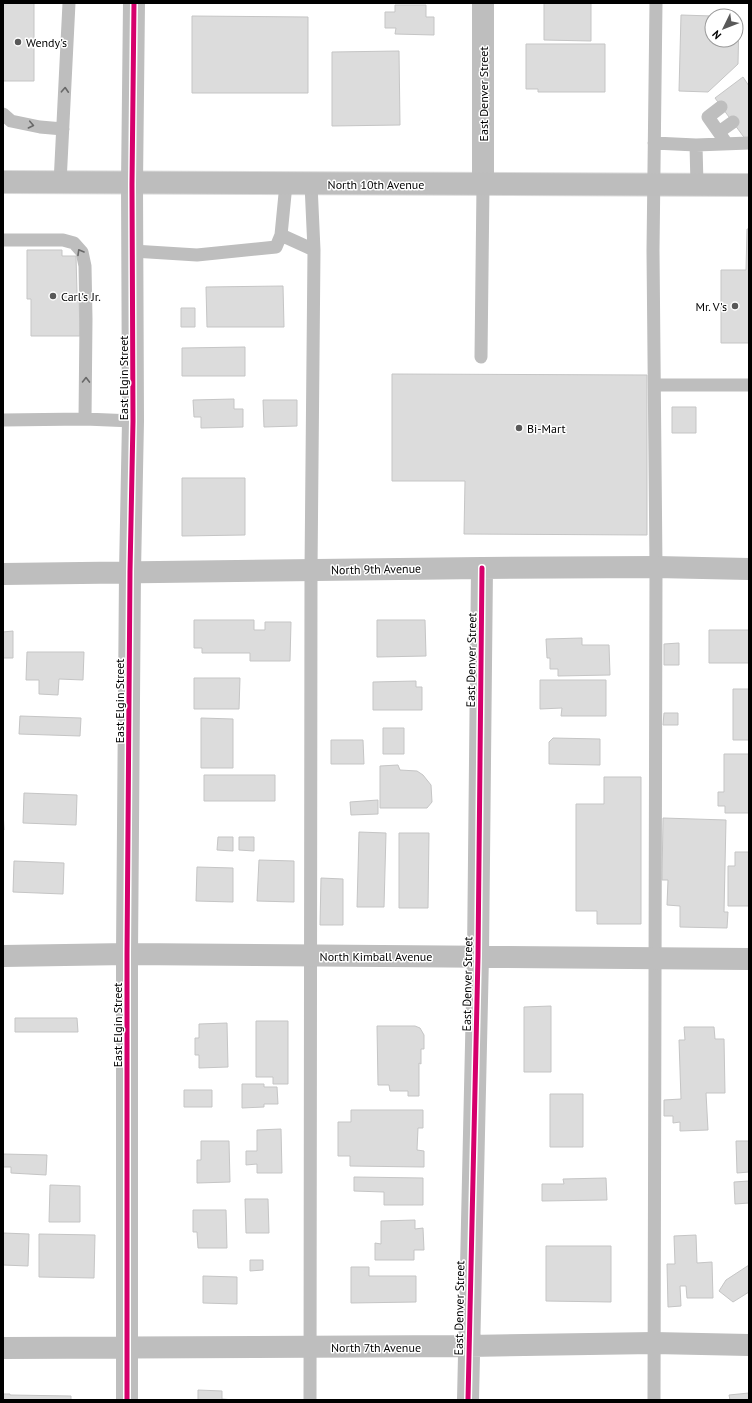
<svg xmlns="http://www.w3.org/2000/svg" width="752" height="1403" font-family="'PT Sans',sans-serif">
<rect width="100%" height="100%" fill="#fff"/>
<path fill="#dcdcdc" stroke="#c5c5c5" d="M3 3H34V81H3Z
M544 3H591V41L544 40Z
M395 5H426V17H434V35L395 34 396 28H385V12H395Z
M681 15 712 16V40H736V17H739L738 64 708 92 679 91Z
M192 16 308 17V93H192Z
M526 44H605V92H538V89H526Z
M399 51 400 125 332 126V52Z
M743 77 749 86V137L746 140 715 98Z
M747 229H749V343H721V270H746Z
M27 250H62V256H76L77 293H79L80 336H31V299H27Z
M283 286 284 327H207L206 287Z
M181 308H195V327H181Z
M245 347V376H182V348Z
M392 374 647 375V535L464 534 465 481H392Z
M234 399V409H243V427L201 428V417H194L193 400Z
M263 400H297V426L264 427Z
M672 407H696V433H672Z
M182 478H245V535L182 536Z
M194 620H254V630H265V622H291L290 661H250V653H202V648H194Z
M377 620H425L426 656 377 657Z
M709 630H749V663H709Z
M13 631V658H3V632Z
M582 638V645H609L610 675 558 676V669H550V658H547L546 639Z
M679 643V665H664V644Z
M27 652H84L83 680 59 679 58 695 39 694V680H26Z
M194 678H240L239 709H194Z
M540 680H606V716H561L562 708 540 709Z
M416 681V687H422V710H373V682Z
M733 689H749V740H733Z
M664 713H678V725H663Z
M20 716 81 718 80 736 19 734Z
M201 718 233 719V768H201Z
M383 728H404V754H383Z
M553 738 600 739V765L549 764V742Z
M331 740H363L364 764H331Z
M724 754H749V813H725V806H718V792H724Z
M398 765 400 770 417 771 423 775 431 785 432 802 427 808H380V766Z
M204 775H275V801H204Z
M604 777H641V924H597V911H576V804H604Z
M24 793 77 795 76 825 23 823Z
M378 800V814L351 815 350 802Z
M3 810 4 830H3Z
M663 818 726 820 724 912H728L727 928 680 927V906L667 905 668 880H662Z
M359 832 386 833 384 907H357Z
M399 833H429L428 908H399Z
M218 837H233V851L217 850Z
M239 837H254V851L239 850Z
M735 852H749V906H728V866H735Z
M259 860 294 861V902L257 901Z
M14 861 64 863 63 894 13 892Z
M197 867 233 868V902L196 901Z
M321 878 343 879V925H320Z
M551 1006V1072H524V1007Z
M15 1018H77L78 1032H15Z
M256 1021H288V1084H273V1077H256Z
M227 1023 228 1067 199 1068V1055H195V1038H199V1024Z
M377 1026H415L420 1028 424 1035V1049H421V1064L419 1063V1096H408V1091H390L389 1085H378Z
M684 1027H714L715 1039H724L725 1093H706L708 1130 680 1131V1122L673 1123V1116H664V1100L681 1099 679 1040H685Z
M242 1084H264V1087H277L278 1104H264V1107L242 1108Z
M184 1090H212V1107H184Z
M550 1094H583V1147H550Z
M351 1110H423V1128H418L417 1150 424 1151V1167L350 1166V1156H338V1122H351Z
M281 1129 282 1173H257V1164L246 1165V1151H257V1130Z
M201 1141H229L230 1182 197 1183V1160H201Z
M736 1141H749V1172L737 1173Z
M3 1154 47 1155 46 1175 11 1173V1167H3Z
M354 1177 423 1178V1205H384V1192L354 1191Z
M606 1178 607 1200 542 1201V1184H564L563 1179Z
M749 1181V1203L735 1204 734 1182Z
M50 1185 80 1186V1222H49Z
M245 1199H268L269 1233H246Z
M193 1210H226L227 1248H198L197 1232H193Z
M415 1220V1229L423 1228 424 1250H414V1260H375V1243L381 1244V1221Z
M3 1233 29 1234 28 1266 3 1265Z
M39 1234 95 1235 94 1278 39 1277Z
M696 1235 697 1263 712 1262 713 1298H687L686 1286H680L681 1306 668 1307 667 1264H675L674 1236Z
M546 1246H611V1302L546 1301Z
M250 1260H263V1270L250 1271Z
M749 1265V1292L733 1302 719 1291 726 1280Z
M351 1267H369V1276H416V1302L351 1303Z
M203 1276 237 1277V1304L203 1303Z
M198 1390 222 1391V1399L234 1400H198Z
M749 1393V1400H730L729 1395Z
M3 1394H10V1395L71 1396V1400H3Z"/>
<g fill="none" stroke-linecap="round" stroke-linejoin="round">
<defs>
<path id="primary" d="M3 182 749 185"/>
</defs>
<use href="#primary" stroke="#dbdbdb" stroke-width="24"/>
<path stroke="#bebebe" stroke-width="13" d="M721 107 708 117 727 144
M3 114 11 121 40 127 63 129
M719 132 733 122
M654 143 696 145
M60 183 69 3
M697 185 696 145 749 143
M281 235 314 250
M3 240H63L74 243 82 252 85 266 86 319 85 419
M133 251 197 255 276 247 281 235 286 184
M481 357 483 185
M655 385H749
M3 420 85 419 133 421
M310 1400 311 570 314 250 311 184
M654 1400 656 567 653 250 656 3"/>
<path stroke="#bebebe" stroke-width="22" d="M483 3V185
M3 574 482 568 656 567 749 569
M3 956 127 954 749 959
M3 1348 468 1346 654 1343 749 1345
M127 1400V954L130 572 133 421 132 184 134 3
M468 1400 478 956 482 568"/>
<use href="#primary" stroke="#bdbdbd" stroke-width="22"/>
<defs>
<path id="cycleway" d="M127 1400V954L130 572 133 421 132 184 134 3
M468 1400 478 956 482 568"/>
</defs>
<use href="#cycleway" stroke="#fff" stroke-width="8"/>
<use href="#cycleway" stroke="#d6006c" stroke-width="5"/>
</g>
<defs><path id="oneway-chevron" d="M-2-3.5L2.5 0L-2 3.5" fill="none" stroke-width="1.6" stroke-linecap="round" stroke-linejoin="round"/></defs>
<g stroke="#686868">
<use href="#oneway-chevron" transform="translate(65 90) rotate(-87)"/>
<use href="#oneway-chevron" transform="translate(31 125) rotate(12)"/>
<use href="#oneway-chevron" transform="translate(80 252) rotate(-120)"/>
<use href="#oneway-chevron" transform="translate(86 380) rotate(-89)"/>
</g>
<g fill="#595959" stroke="#fff" stroke-width="1.5">
<circle cx="18" cy="42" r="4"/>
<circle cx="53" cy="296" r="4"/>
<circle cx="735" cy="306" r="4"/>
<circle cx="519" cy="428" r="4"/>
</g>
<g text-anchor="middle" dominant-baseline="central" stroke-width="3" stroke-linejoin="round" paint-order="stroke">
<g font-size="12" fill="#000" stroke="#fff" text-anchor="start">
<text x="26" y="42">Wendy's</text>
<text x="61" y="296">Carl's Jr.</text>
<text x="727" y="306" text-anchor="end">Mr. V's</text>
<text x="527" y="428">Bi-Mart</text>
</g>
<g font-size="12" fill="#000" stroke="#fff">
<text transform="translate(483 94) rotate(-90)">East Denver Street</text>
<text x="376" y="184">North 10th Avenue</text>
<text transform="translate(123 378) rotate(-90)">East Elgin Street</text>
<text transform="translate(376 569) rotate(-1)">North 9th Avenue</text>
<text transform="translate(471 660) rotate(-89)">East Denver Street</text>
<text transform="translate(119 701) rotate(-90)">East Elgin Street</text>
<text x="376" y="956">North Kimball Avenue</text>
<text transform="translate(467 984) rotate(-89)">East Denver Street</text>
<text transform="translate(117 1025) rotate(-90)">East Elgin Street</text>
<text transform="translate(459 1308) rotate(-89)">East Denver Street</text>
<text x="376" y="1347">North 7th Avenue</text>
</g>
</g>
<rect width="752" height="1403" fill="none" stroke="#000000" stroke-width="8"/>
<g transform="translate(724 28) rotate(227)"><circle r="19" fill="#ffffff" stroke="#999999"/>
<path d="M0-3L7 15L0 10L-7 15Z" fill="#595959"/>
<text y="-6" font-size="11" font-weight="bold" text-anchor="middle" fill="#000000">N</text>
</g>
</svg>
